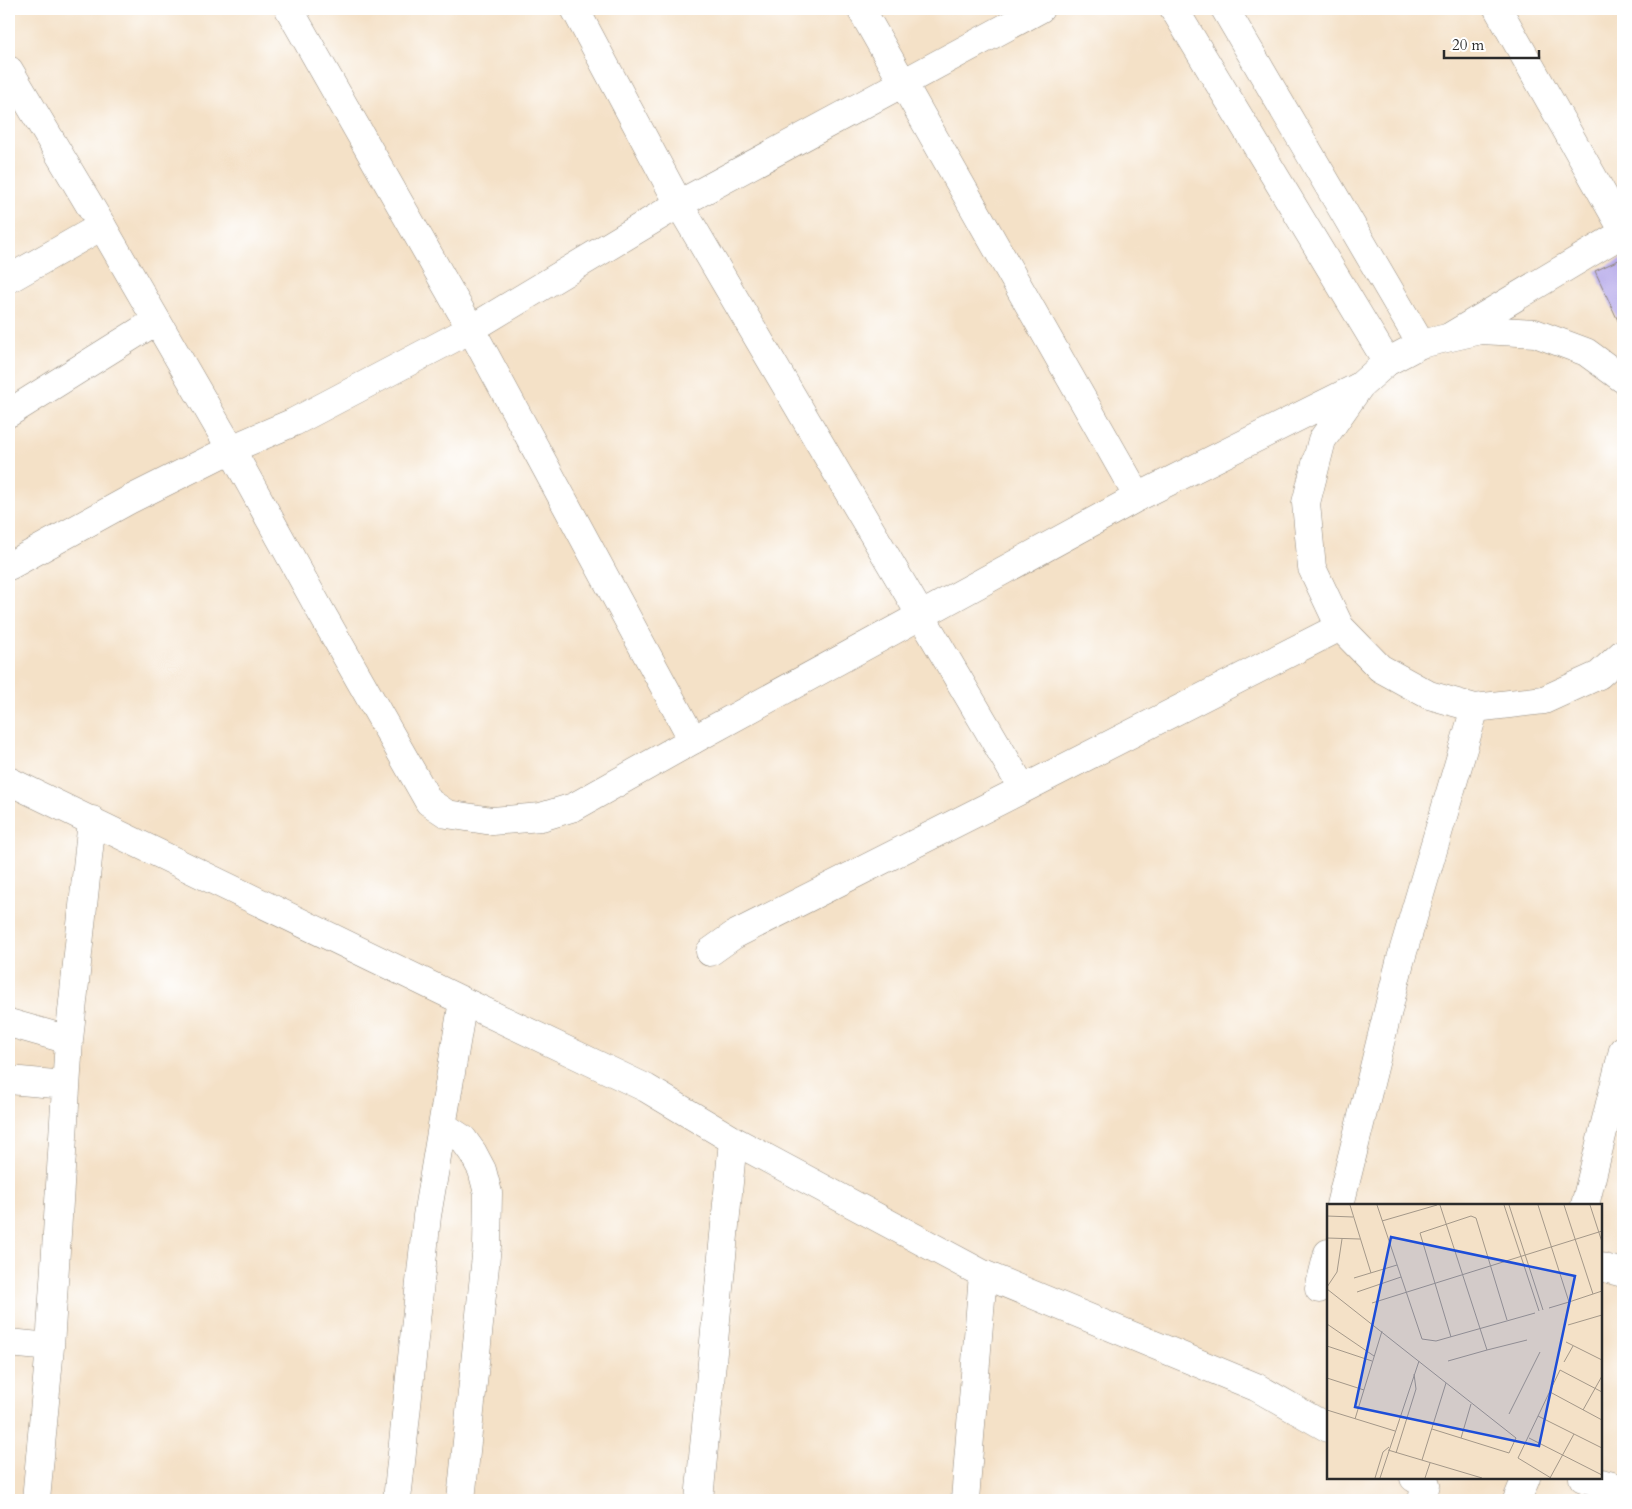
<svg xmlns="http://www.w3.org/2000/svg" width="1632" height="1509" font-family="Cardo,serif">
<rect width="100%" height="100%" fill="#fff"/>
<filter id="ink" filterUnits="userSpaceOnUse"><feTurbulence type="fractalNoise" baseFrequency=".02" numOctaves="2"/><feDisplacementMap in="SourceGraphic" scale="10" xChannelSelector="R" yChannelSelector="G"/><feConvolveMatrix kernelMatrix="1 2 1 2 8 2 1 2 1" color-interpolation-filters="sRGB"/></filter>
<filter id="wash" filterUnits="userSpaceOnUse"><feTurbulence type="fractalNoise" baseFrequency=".0096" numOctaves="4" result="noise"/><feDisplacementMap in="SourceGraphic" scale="20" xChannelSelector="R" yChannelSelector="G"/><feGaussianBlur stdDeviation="1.12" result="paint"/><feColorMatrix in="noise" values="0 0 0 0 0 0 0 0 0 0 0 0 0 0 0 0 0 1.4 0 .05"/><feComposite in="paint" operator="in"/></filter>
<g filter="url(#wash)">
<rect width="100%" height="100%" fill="#f4e1c7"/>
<g id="blocks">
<path fill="#b7abea" d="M1623 258V323L1620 325 1595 271Z"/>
</g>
</g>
<g filter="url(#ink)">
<use href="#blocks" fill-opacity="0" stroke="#908679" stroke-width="1"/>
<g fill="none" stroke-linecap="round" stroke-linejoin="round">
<defs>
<path id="minor" d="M289 9 471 329 693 740
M575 9 679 204 1023 789 1340 627
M861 9 1138 497
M1174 9 1387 362
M1225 9 1421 344
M1498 9 1623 230
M9 279 102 226
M1451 336 1623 233
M9 413 156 321
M9 566 129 500 231 449 294 422 471 329 679 204 1040 9
M9 781 463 1001 646 1088 733 1140 983 1274 1256 1387 1328 1428
M710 952 734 935 1023 789
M9 1023 69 1040
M9 1080 66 1085
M442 1125 463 1139 473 1153 482 1170 488 1193 487 1246 461 1500
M1340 1205 1400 962 1475 708
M1585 1205 1623 1050
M1601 1267 1623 1273
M1319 1289 1328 1253
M9 1343 50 1347
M1414 1478 1426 1484 1422 1500
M1583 1478 1623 1489
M36 1500 50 1347 69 1040 92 820
M397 1500 427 1216 463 1001
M699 1500 733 1140
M965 1500 983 1274
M1517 1500 1526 1478"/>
<path id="tertiary" d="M9 70 102 226 231 449 321 612 429 802 447 814 492 821 541 817 574 807 693 740 1138 497 1360 386
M1623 379 1586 352 1535 333 1481 330 1421 344 1387 362 1360 386 1322 440 1306 503 1312 568 1340 627 1380 668 1429 695 1475 708 1544 700 1599 675 1623 653"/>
</defs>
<use href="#minor" stroke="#908679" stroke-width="29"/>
<use href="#tertiary" stroke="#908679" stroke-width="29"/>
<use href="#minor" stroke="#fff" stroke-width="28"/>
<use href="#tertiary" stroke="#fff" stroke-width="28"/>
</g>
</g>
<g transform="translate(1327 1204)">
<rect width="275" height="275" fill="#f4e1c7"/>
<path fill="none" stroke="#a49889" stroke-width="1" d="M23 1 44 69M50 1 95 135 109 137 208 109M113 1 160 146 200 136M177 1 212 107M182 1 216 106M211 1 242 98 222 104M237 1 266 90M263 1 275 38M0 12 26 13M55 17 110 1M0 34 33 35M27 74 70 61M0 83 10 68 15 35M0 85 189 234 182 249 105 225M30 88 74 73M242 98 275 87M45 99 275 27M0 120 47 152M241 121 275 111M124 133 93 29 144 12 149 14 180 116M239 138 275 156M0 142 45 157M121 157 160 146M237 158 246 142M0 174 37 186M223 188 275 216M0 206 68 227M256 206 275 172M182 210 213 148M211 212 275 244M28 215 55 127M134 234 144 200M202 234 275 271M61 246 155 274M69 249 89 185 87 170M95 256 119 179M48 274 56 248 62 243M53 274 92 157M98 274 103 259M223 274 247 230M224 274 191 254 233 166 275 188"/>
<path fill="#1d4ed8" fill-opacity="0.15" stroke="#1d4ed8" stroke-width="2.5" d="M64 33 248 72 212 242 28 203Z"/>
<rect width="275" height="275" fill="none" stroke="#2b2b2b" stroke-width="2.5"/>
</g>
<rect width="1632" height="1509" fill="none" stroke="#fff" stroke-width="30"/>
<path d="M1444 50v8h95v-8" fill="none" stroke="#2b2b2b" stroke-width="2.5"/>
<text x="1452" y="50" font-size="15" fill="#2b2b2b" stroke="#ffffff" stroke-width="4" paint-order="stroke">20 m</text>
</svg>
